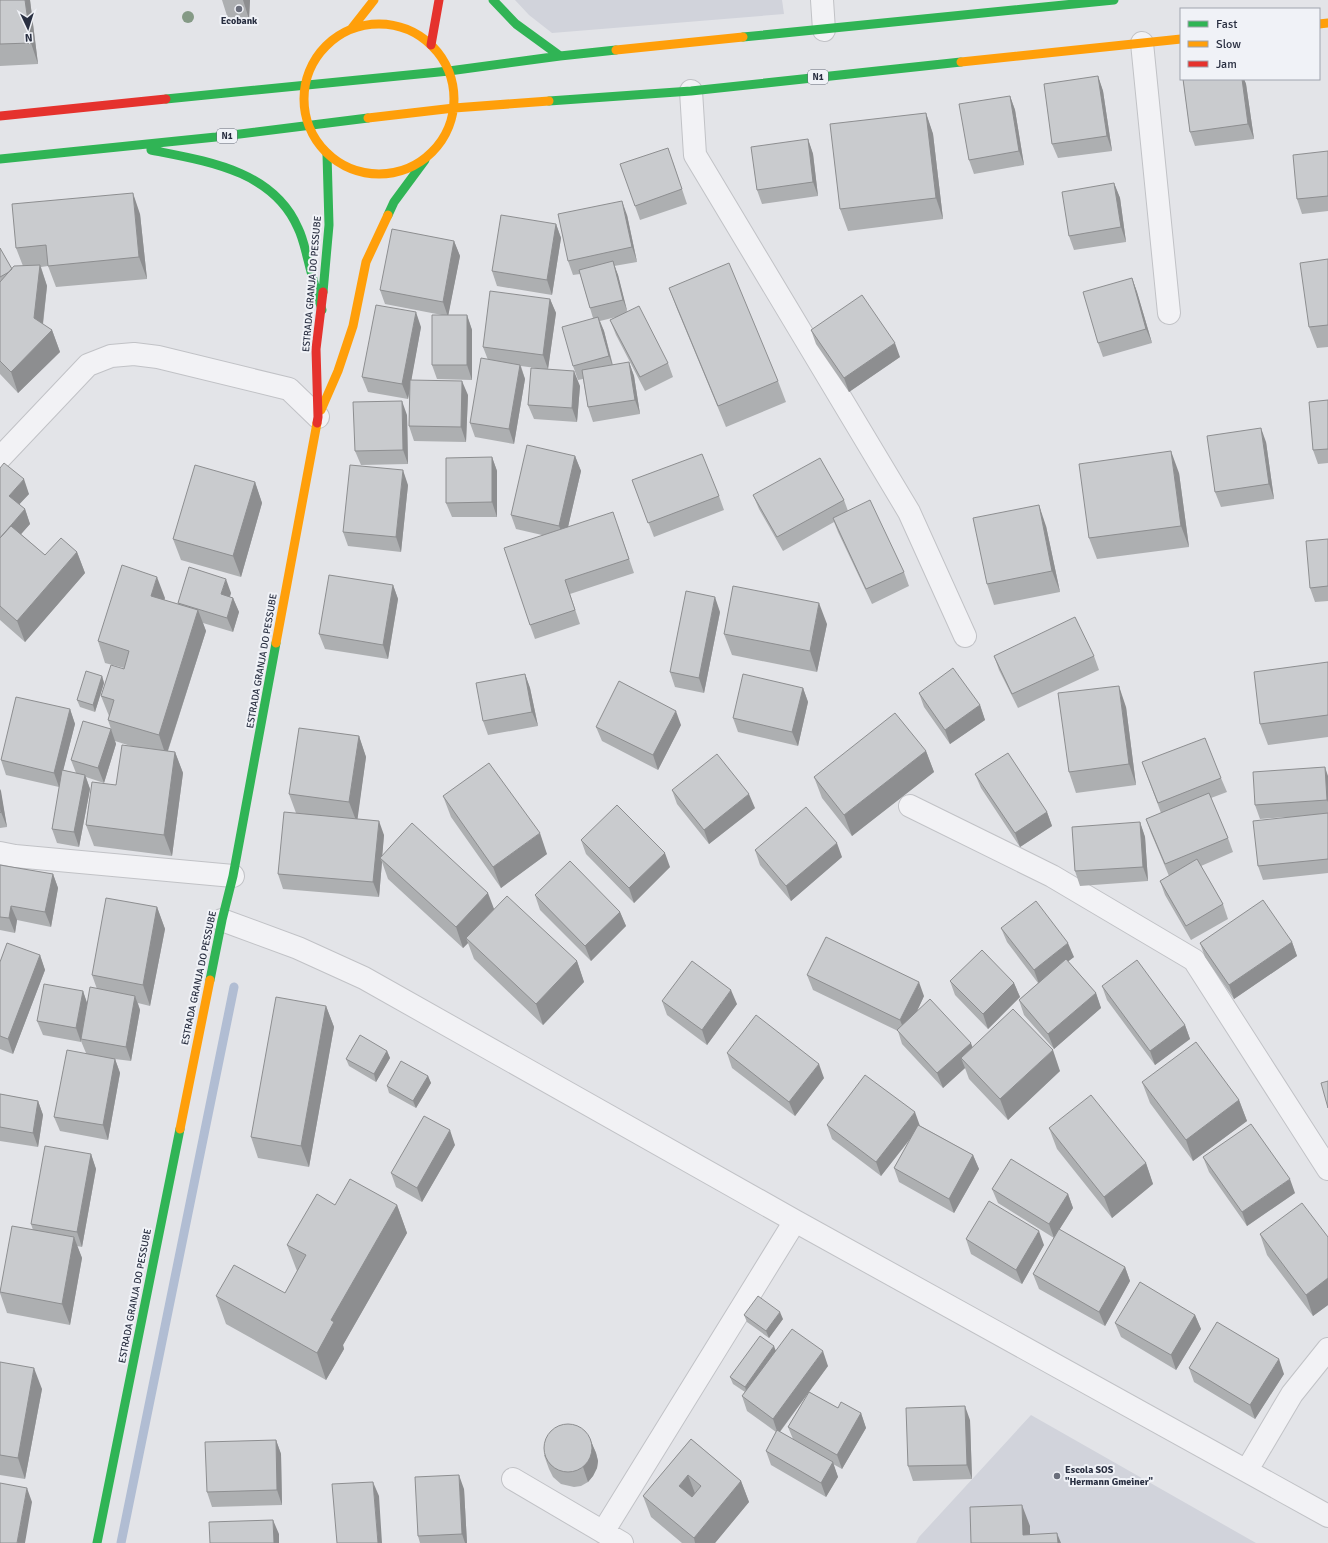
<svg xmlns="http://www.w3.org/2000/svg" width="1328" height="1543" font-family="Signika,sans-serif">
<rect width="100%" height="100%" fill="#e3e4e8"/>
<path fill="#d1d3db" d="M515 0H782L784 14 552 33 529 15Z
M1031 1415 1256 1543H916L919 1537Z"/>
<g fill="none" stroke-linecap="round" stroke-linejoin="round">
<path stroke="#b1bdd3" stroke-width="9" d="M121 1543 234 987"/>
<defs>
<path id="street" d="M822 0 824 30
M1142 43 1169 313
M691 91 695 155 909 512 965 636
M0 458 88 365 111 356 134 354 158 357 289 389 318 417
M910 806 1052 876 1194 960 1328 1169
M0 853 15 856 233 876
M222 920 298 948 364 978 795 1221 1328 1516
M1247 1470 1292 1394 1328 1349
M513 1479 622 1543
M603 1532 795 1221"/>
</defs>
<use href="#street" stroke="#c1c2c6" stroke-width="24"/>
<use href="#street" stroke="#f2f2f5" stroke-width="22"/>
<path stroke="#30b455" stroke-width="9" d="M493 0 516 24 560 56
M743 37 1114 0
M166 99 449 71 560 56 616 50
M549 101 691 91 961 62
M151 150C206 161 273 170 298 228 303 238 305 249 308 260 312 277 317 293 322 310
M0 159 216 137 368 118
M388 215 394 202 425 160
M323 292 329 225 327 154
M210 980 222 920 233 876 276 643
M97 1543 180 1129"/>
<path stroke="#ff9f0a" stroke-width="9" d="M1319 24 1328 23
M304 99a75 75 0 1 1 150 0a75 75 0 1 1-150 0Z
M352 28 374 0
M616 50 743 37
M961 62 1181 39
M368 118 454 108 549 101
M321 410 338 371 353 326 366 262 388 215
M276 643 317 423
M180 1129 210 980"/>
<path stroke="#e5322d" stroke-width="9" d="M431 45 439 0
M0 116 166 99
M317 423 318 417 316 349 323 292"/>
</g>
<circle fill="#859a86" cx="188" cy="17" r="6"/>
<path fill="#adafb1" fill-rule="evenodd" d="M0 0H30L38 64 0 66Z
M222 0H250L249 19H228Z
M1098 76 1103 91 1112 151 1058 158 1052 144Z
M1183 79H1244L1246 84 1254 139 1195 146 1190 132Z
M1010 96 1015 110 1024 165 974 174 969 160Z
M926 113 933 134 943 219 848 231 840 209Z
M808 139 813 154 818 196 762 204 757 190Z
M1328 151V211L1302 214 1297 199Z
M673 162 687 204 640 220 635 206Z
M1114 183 1120 198 1126 242 1074 250 1069 236Z
M140 214 147 279 56 287 48 266 41 267 47 286 43 325 52 330 60 352 18 393 0 374V248L12 269 23 266 16 248Z
M627 215 637 262 614 266 618 275 627 312 668 363 673 377 645 391 616 335 610 320 616 317 600 321 604 331 613 365 629 362 634 376 640 414 593 422 588 407 583 379 578 380 573 366 593 318 590 308 580 274 573 275 568 261Z
M556 224 561 238 552 295 497 286 492 271Z
M454 241 460 256 448 315H467L472 330V380L437 379 432 365 442 315 385 304 380 290Z
M1328 259V347L1317 348 1309 327Z
M1132 278 1137 292 1152 343 1103 357 1098 343Z
M669 288 778 381 786 402 726 427 677 309Z
M550 299 556 313 548 369 580 386 577 422 534 419 528 405 543 369 521 366 525 379 514 444 475 437 470 423 488 360 483 347Z
M421 327 411 380 468 395 466 442 414 441 409 426 410 387 408 399 368 392 362 377Z
M811 330 900 357 849 392 816 344Z
M1328 400V463L1318 464 1313 450Z
M407 415 408 464 361 465 355 451Z
M1266 442 1274 499 1221 507 1215 492Z
M575 456 581 471 568 527 618 526 634 573 570 594 580 624 535 639 530 625 542 535 516 529 511 515Z
M492 457 497 471V517H452L446 503Z
M0 468 29 494 19 504 25 509 30 524 21 534 45 555 77 552 85 573 25 642 0 620Z
M1179 473 1189 547 1097 559 1089 538Z
M632 480 719 496 724 510 654 537Z
M255 482 262 503 241 577 181 560 173 539Z
M408 485 401 552 348 546 343 532Z
M753 495 844 500 848 511 904 572 909 586 872 604 838 532 834 522 783 551 759 509Z
M1046 526 1060 592 994 605 987 584Z
M1328 539V601L1315 602 1310 588Z
M393 585 398 599 388 659 325 649 319 634Z
M231 593 230 597 233 598 239 612 233 632 203 623 206 631 168 751 175 752 183 773 172 856 94 846 86 825 116 785 134 747 115 741 108 720 109 716 101 696 124 668 105 663 98 641 165 598 164 600 179 604 178 603Z
M720 612 704 693 675 687 670 672Z
M827 624 817 672 732 655 724 634Z
M994 656H1094L1099 670 1018 708 999 670Z
M1328 662V737L1268 745 1260 724Z
M525 674 530 688 538 726 488 735 483 721Z
M102 676 104 683 95 712 80 707 77 700Z
M803 688 808 702 798 746 738 732 733 718Z
M919 693 980 705 985 720 950 744 924 707Z
M1126 707 1136 785 1076 793 1069 772Z
M70 709 75 724 63 770 76 773 71 760 111 729 116 744 104 783 86 777 90 789 79 847 57 843 52 829 60 783 59 787 6 775 1 760Z
M681 725 658 770 602 741 596 727Z
M359 736 366 757 357 819 384 835 382 855 494 909 577 961 584 982 543 1025 474 959 468 943 463 948 388 879 382 862 379 897 283 889 278 874 296 813 289 794Z
M926 751 934 772 852 836 822 798 814 777Z
M1142 762 1221 778 1227 792 1211 798 1228 838 1233 852 1201 866 1223 904 1228 919 1191 940 1165 895 1160 881 1169 876 1151 833 1146 819 1161 813Z
M975 774 1047 812 1052 826 1020 847 981 788Z
M1328 776V873L1263 880 1258 866 1285 817 1260 819 1255 805Z
M0 789 7 827 0 828Z
M672 790 755 808 709 844 677 804Z
M443 796 547 854 501 888 451 817Z
M1140 822 1145 837 1148 881 1080 886 1075 871Z
M581 840 670 867 634 903 586 854Z
M755 850 842 857 791 901 760 865Z
M0 865 53 874 58 888 51 927 17 920 15 933 0 930Z
M535 895 620 912 626 926 591 961 540 910Z
M157 907 165 929 150 1006 138 1003 140 1010 131 1061 115 1059 120 1073 108 1140 60 1131 54 1117 86 1053 81 1041V1042L43 1035 37 1021 83 991 87 1003 97 989 92 975Z
M1001 928 1074 957 1068 961 1096 993 1101 1008 1054 1049 1024 1015 1019 1000 1038 983 1007 942Z
M1292 942 1297 956 1234 999 1205 957 1200 943Z
M40 955 45 970 13 1054 0 1049V962Z
M807 975 924 996 917 1011 972 1047 1060 1071 1008 1120 969 1079 965 1068 943 1088 902 1044 898 1031 813 990Z
M950 981 1014 983 1020 997 988 1029 955 995Z
M1102 986 1185 1025 1190 1039 1155 1065 1107 1000Z
M662 1001 737 1004 707 1045 667 1015Z
M326 1006 334 1027 309 1167 258 1158 251 1137Z
M387 1051 390 1058 376 1082 349 1066 346 1059Z
M727 1053 824 1078 795 1116 732 1068Z
M428 1076 431 1083 416 1108 389 1093 387 1086Z
M1142 1082 1239 1100 1247 1121 1193 1161 1150 1103Z
M0 1094 38 1101 43 1115 38 1147 0 1141Z
M827 1125H919L973 1155 979 1169 954 1213 899 1182 894 1168 911 1138 881 1176 832 1139Z
M1049 1128 1146 1163 1153 1184 1112 1218 1057 1149Z
M455 1145 422 1202 396 1187 391 1173Z
M91 1154 96 1169 82 1247 77 1246 82 1258 70 1325 7 1313 0 1293V1291L33 1230 31 1224Z
M1203 1157 1295 1193 1247 1226 1209 1172Z
M992 1189 1068 1194 1073 1208 1059 1230 1125 1267 1130 1281 1105 1326 1039 1289 1033 1274 1054 1238 998 1203Z
M335 1205H397L407 1233 343 1345 344 1349 326 1380 226 1324 216 1296 285 1293 297 1271 287 1245Z
M1260 1234 1328 1237V1305L1313 1316 1267 1255Z
M966 1239 1044 1245 1022 1284 971 1254Z
M744 1315 783 1319 769 1338 747 1322Z
M1195 1315 1201 1329 1176 1370 1121 1337 1115 1323Z
M776 1350 828 1366 809 1392 838 1408 861 1413 866 1428 842 1469 833 1464 838 1477 826 1497 771 1465 766 1451 776 1432 747 1411 742 1396 745 1392 733 1384 730 1377ZM809 1392 788 1427 793 1439 780 1432Z
M0 1362 42 1389 25 1479 0 1475Z
M1189 1368 1284 1374 1255 1419 1194 1382Z
M970 1420 972 1479 913 1481 908 1466Z
M590 1439 596 1453 598 1461 597 1468 593 1476 588 1482 581 1486 574 1487 561 1484 553 1477 549 1469 544 1455Z
M691 1439 741 1481 749 1502 715 1543H682L651 1517 643 1496Z
M276 1440 281 1454 282 1505 212 1507 207 1492Z
M464 1489 467 1543H420L418 1536Z"/>
<path fill="#8d8e90" d="M25 0H30L38 64 31 43Z
M243 0H250L249 19Z
M1098 76 1103 91 1112 151 1107 136Z
M1242 79H1244L1246 84 1254 139 1248 124Z
M1010 96 1015 110 1024 165 1019 151Z
M926 113 933 134 943 219 936 198Z
M808 139 813 154 818 196 813 182Z
M1114 183 1120 198 1126 242 1121 227Z
M133 193 140 214 147 279 139 257Z
M622 201 627 215 637 262 632 247Z
M556 224 561 238 552 295 547 280Z
M454 241 460 256 448 317 443 302Z
M613 261 618 275 628 314 623 300Z
M40 265 47 286 41 339 34 318Z
M1132 278 1137 292 1152 343 1146 329Z
M550 299 556 313 548 369 543 355Z
M416 312 421 327 408 399 402 384Z
M467 315 472 330V380L467 365Z
M598 317 604 331 614 371 609 356Z
M52 330 60 352 18 393 11 372Z
M895 343 900 357 849 392 844 378Z
M629 362 634 376 640 414 635 400Z
M520 365 525 379 514 444 509 429Z
M574 371 580 386 577 422 572 408Z
M462 381 468 395 466 442 461 427Z
M402 401 407 415 408 464 403 450Z
M1261 428 1266 442 1274 499 1269 484Z
M1171 451 1179 473 1189 547 1181 526Z
M575 456 581 471 565 540 559 526Z
M492 457 497 471V517L492 502Z
M403 470 408 485 401 552 396 537Z
M24 479 29 494 14 510 9 496Z
M255 482 262 503 241 577 233 556Z
M1039 505 1046 526 1060 592 1052 571Z
M25 509 30 524 0 558V538Z
M77 552 85 573 25 642 17 621Z
M157 577 165 598 159 617 151 596Z
M226 579 231 593 226 608 221 594Z
M393 585 398 599 388 659 383 645Z
M715 597 720 612 704 693 699 678Z
M233 598 239 612 233 632 227 618Z
M819 603 827 624 817 672 810 651Z
M198 610 206 631 166 756 159 735Z
M525 674 530 688 538 726 532 712Z
M102 676 104 683 95 712 93 705Z
M1119 686 1126 707 1136 785 1129 764Z
M803 688 808 702 798 746 792 732Z
M980 705 985 720 950 744 945 730Z
M70 709 75 724 59 787 54 773Z
M676 711 681 725 658 770 653 755Z
M111 729 116 744 104 783 98 768Z
M359 736 366 757 357 823 349 802Z
M926 751 934 772 852 836 844 815Z
M175 752 183 773 172 856 164 835Z
M1325 767 1328 776V802L1327 800Z
M85 775 90 789 79 847 74 832Z
M0 789 1 791 7 827 1 812 0 804Z
M749 794 755 808 709 844 704 830Z
M1047 812 1052 826 1020 847 1015 833Z
M379 821 384 835 382 859 380 858 382 862 379 897 373 882Z
M1140 822 1145 837 1148 881 1143 867Z
M540 833 547 854 501 888 493 867Z
M837 843 842 857 791 901 786 886Z
M665 853 670 867 634 903 629 888Z
M53 874 58 888 51 927 45 912Z
M488 893 496 914 466 938 468 943 463 948 456 927Z
M11 906 17 920 15 933 9 918Z
M157 907 165 929 150 1006 143 985Z
M620 912 626 926 591 961 585 946Z
M1292 942 1297 956 1234 999 1229 985Z
M1068 943 1074 957 1039 984 1034 970Z
M40 955 45 970 13 1054 8 1039Z
M577 961 584 982 543 1025 536 1004Z
M919 982 924 996 906 1035 900 1020Z
M1014 983 1020 997 988 1029 983 1014Z
M731 990 737 1004 707 1045 702 1030Z
M83 991 88 1006 81 1039V1042L76 1028Z
M1096 993 1101 1008 1054 1049 1048 1034Z
M135 996 140 1010 131 1061 126 1047Z
M326 1006 334 1027 309 1167 301 1146Z
M1185 1025 1190 1039 1155 1065 1150 1051Z
M971 1043 976 1057 961 1058 965 1068 943 1088 937 1073Z
M1053 1050 1060 1071 1008 1120 1000 1099Z
M387 1051 390 1058 376 1082 374 1074Z
M115 1059 120 1073 108 1140 103 1125Z
M819 1064 824 1078 795 1116 789 1102Z
M428 1076 431 1083 416 1108 413 1101Z
M1239 1100 1247 1121 1193 1161 1186 1140Z
M38 1101 43 1115 38 1147 33 1133Z
M915 1112 920 1126 881 1176 876 1162Z
M450 1130 455 1145 422 1202 417 1188Z
M91 1154 96 1169 82 1247 77 1232Z
M973 1155 979 1169 954 1213 949 1199Z
M1146 1163 1153 1184 1112 1218 1104 1197Z
M1290 1179 1295 1193 1247 1226 1242 1212Z
M1068 1194 1073 1208 1054 1238 1049 1224Z
M397 1205 407 1233 343 1345 344 1349 326 1380 317 1353 331 1320Z
M1039 1231 1044 1245 1022 1284 1016 1270Z
M74 1237 82 1258 70 1325 62 1304Z
M1125 1267 1130 1281 1105 1326 1099 1312Z
M1328 1278V1305L1313 1316 1306 1295Z
M780 1312 783 1319 769 1338 766 1331Z
M1195 1315 1201 1329 1176 1370 1171 1355Z
M774 1346 777 1354 747 1394 745 1387Z
M823 1351 828 1366 778 1434 773 1419Z
M1279 1359 1284 1374 1255 1419 1250 1405Z
M34 1368 42 1389 25 1479 18 1458Z
M965 1406 970 1420 972 1479 967 1465Z
M861 1413 866 1428 842 1469 837 1455Z
M590 1439 596 1453 598 1461 597 1468 593 1476 588 1482 583 1467Z
M276 1440 281 1454 282 1505 277 1490Z
M833 1462 838 1477 826 1497 821 1483Z
M459 1475 464 1489 467 1543H465L462 1534Z
M688 1475 696 1496 686 1508 679 1486Z
M741 1481 749 1502 715 1543H695L694 1538Z
M373 1482 379 1496 382 1543H378Z
M27 1488 32 1502 25 1543H17Z
M1022 1505 1030 1526V1543L1023 1535Z
M273 1520 279 1534V1543H274Z
M1057 1533 1061 1543H1058Z"/>
<path fill="#c9cbce" stroke="#8d8e90" fill-rule="evenodd" d="M0 0H25L31 43 0 44Z
M1098 76 1107 136 1052 144 1044 84Z
M1183 79H1242L1248 124 1190 132Z
M1010 96 1019 151 969 160 959 104Z
M926 113 936 198 840 209 830 124Z
M808 139 813 182 757 190 751 147Z
M668 148 682 189 635 206 620 164Z
M1328 151V196L1297 199 1293 155Z
M1114 183 1121 227 1069 236 1062 192Z
M133 193 139 257 48 266 46 245 16 248 12 204Z
M622 201 632 247 568 261 558 214Z
M501 215 556 224 547 280 492 271Z
M392 229 454 241 443 302 380 290Z
M0 248 12 269 9 272 0 277Z
M1328 259V325L1309 327 1300 263Z
M613 261 623 300 590 308 579 270Z
M729 263 778 381 718 406 669 288Z
M40 265 34 318 52 330 11 372 0 361V282L14 266Z
M1132 278 1146 329 1098 343 1083 292Z
M490 291 550 299 543 355 483 347Z
M862 295 895 343 844 378 811 330Z
M376 305 416 312 402 384 362 377Z
M639 306 668 363 640 377 610 320Z
M432 315H467V365H432Z
M598 317 609 356 573 366 562 327Z
M481 358 520 365 509 429 470 423Z
M629 362 635 400 588 407 582 370Z
M531 368 574 371 572 408 528 405Z
M410 380 462 381 461 427 409 426Z
M1328 400V449L1313 450 1309 402Z
M402 401 403 450 355 451 353 402Z
M1261 428 1269 484 1215 492 1207 436Z
M527 445 575 456 559 526 511 515Z
M1171 451 1181 526 1089 538 1079 464Z
M702 454 719 496 648 523 632 480Z
M492 457V502L446 503V458Z
M820 458 844 500 777 537 753 495Z
M4 463 24 479 9 496 25 509 0 538V468Z
M195 465 255 482 233 556 173 539Z
M350 465 403 470 396 537 343 532Z
M870 500 904 572 866 589 833 518Z
M1039 505 1052 571 987 584 973 518Z
M613 512 629 559 565 580 575 610 530 625 504 548Z
M11 526 45 555 61 538 77 552 17 621 0 606V538Z
M1328 539V586L1310 588 1306 541Z
M122 565 157 577 151 596 198 610 159 735 108 720 114 700 101 696 111 665 124 669 129 651 98 641Z
M189 567 226 579 221 594 233 598 227 618 178 603Z
M329 575 393 585 383 645 319 634Z
M733 586 819 603 810 651 724 634Z
M686 591 715 597 699 678 670 672Z
M1075 617 1094 656 1012 694 994 656Z
M1328 662V715L1260 724 1254 672Z
M953 668 980 705 945 730 919 693Z
M86 671 102 676 93 705 77 700Z
M525 674 532 712 483 721 476 683Z
M743 674 803 688 792 732 733 718Z
M619 681 676 711 653 755 596 727Z
M1119 686 1129 764 1069 772 1058 693Z
M16 697 70 709 54 773 1 760Z
M895 713 926 751 844 815 814 777Z
M83 721 111 729 98 768 71 760Z
M299 728 359 736 349 802 289 794Z
M1205 738 1221 778 1158 803 1142 762Z
M122 745 175 752 164 835 86 825 92 782 116 785Z
M1008 753 1047 812 1015 833 975 774Z
M717 754 749 794 704 830 672 790Z
M489 763 540 833 493 867 443 796Z
M1325 767 1327 800 1255 805 1253 772Z
M62 770 85 775 74 832 52 829Z
M1209 793 1228 838 1165 864 1146 819Z
M0 804 1 812 0 813Z
M617 805 665 853 629 888 581 840Z
M806 807 837 843 786 886 755 850Z
M284 812 379 821 373 882 278 874Z
M1328 813V859L1258 866 1253 821Z
M1140 822 1143 867 1075 871 1072 827Z
M412 823 488 893 456 927 380 858Z
M1197 859 1223 904 1186 926 1160 881Z
M570 861 620 912 585 946 535 895Z
M0 865 53 874 45 912 11 906 9 918 0 917Z
M507 896 577 961 536 1004 466 938Z
M106 898 157 907 143 985 92 975Z
M1263 900 1292 942 1229 985 1200 943Z
M1036 901 1068 943 1034 970 1001 928Z
M826 937 919 982 900 1020 807 975Z
M7 943 40 955 8 1039 0 1036V962Z
M982 950 1014 983 983 1014 950 981Z
M1066 959 1096 993 1048 1034 1019 1000Z
M1137 960 1185 1025 1150 1051 1102 986Z
M692 961 731 990 702 1030 662 1001Z
M44 984 83 991 76 1028 37 1021Z
M90 987 135 996 126 1047 81 1039Z
M276 997 326 1006 301 1146 251 1137Z
M930 999 971 1043 937 1073 897 1030Z
M1013 1009 1053 1050 1000 1099 961 1058Z
M756 1015 819 1064 789 1102 727 1053Z
M360 1035 387 1051 374 1074 346 1059Z
M1196 1042 1239 1100 1186 1140 1142 1082Z
M67 1050 115 1059 103 1125 54 1117Z
M401 1061 428 1076 413 1101 387 1086Z
M865 1075 915 1112 876 1162 827 1125Z
M1328 1081V1108L1321 1083Z
M0 1094 38 1101 33 1133 0 1127Z
M1091 1095 1146 1163 1104 1197 1049 1128Z
M424 1116 450 1130 417 1188 391 1173Z
M1251 1124 1290 1179 1242 1212 1203 1157Z
M918 1125 973 1155 949 1199 894 1168Z
M45 1146 91 1154 77 1232 31 1224Z
M1011 1159 1068 1194 1049 1224 992 1189Z
M350 1179 397 1205 331 1320 334 1322 317 1353 216 1296 234 1265 285 1293 306 1255 287 1245 317 1194 335 1205Z
M989 1201 1039 1231 1016 1270 966 1239Z
M1302 1203 1328 1237V1278L1306 1295 1260 1234Z
M12 1226 74 1237 62 1304 0 1292Z
M1059 1229 1125 1267 1099 1312 1033 1274Z
M1140 1282 1195 1315 1171 1355 1115 1323Z
M758 1296 780 1312 766 1331 744 1315Z
M1217 1322 1279 1359 1250 1405 1189 1368Z
M792 1329 823 1351 773 1419 742 1396Z
M760 1336 774 1346 745 1387 730 1377Z
M0 1362 34 1368 18 1458 0 1455Z
M809 1392 838 1408 841 1402 861 1413 837 1455 788 1427Z
M965 1406 967 1465 908 1466 906 1408Z
M544 1448a24 24 0 1 1 48 0a24 24 0 1 1-48 0Z
M777 1430 833 1462 821 1483 766 1451Z
M691 1439 741 1481 694 1538 643 1496ZM688 1475 701 1486 692 1497 679 1486Z
M276 1440 277 1490 207 1492 205 1442Z
M459 1475 462 1534 418 1536 415 1477Z
M373 1482 378 1543H337L332 1484Z
M0 1483 27 1488 17 1543H0Z
M1022 1505 1023 1535 1057 1533 1058 1543H971L970 1507Z
M273 1520 274 1543H210L209 1522Z"/>
<g fill="#6a6e7b" stroke="#f0f2f7" stroke-width="1.5">
<circle cx="239" cy="9" r="4"/>
<circle cx="1057" cy="1476" r="4"/>
</g>
<g text-anchor="middle" dominant-baseline="central" stroke-width="4" stroke-linejoin="round" paint-order="stroke">
<g fill="#f0f2f7" stroke="#656a78" stroke-width="1">
<rect x="808" y="70" width="20" height="14" rx="3"/>
<rect x="217" y="129" width="20" height="14" rx="3"/>
</g>
<g font-size="9" font-weight="bold" fill="#292f41">
<text x="818" y="77">N1</text>
<text x="227" y="136">N1</text>
</g>
<g font-size="10" font-weight="bold" fill="#292f41" stroke="#f0f2f7">
<text x="239" y="21">Ecobank</text>
<text x="1065" y="1470" text-anchor="start">Escola SOS<tspan x="1065" dy="12">"Hermann Gmeiner"</tspan></text>
</g>
<g font-size="10" fill="#292f41" stroke="#f0f2f7">
<text transform="translate(312 284) rotate(-85)">ESTRADA GRANJA DO PESSUBE</text>
<text transform="translate(262 661) rotate(-80)">ESTRADA GRANJA DO PESSUBE</text>
<text transform="translate(199 978) rotate(-78)">ESTRADA GRANJA DO PESSUBE</text>
<text transform="translate(135 1296) rotate(-79)">ESTRADA GRANJA DO PESSUBE</text>
</g>
</g>
<rect x="1180" y="8" width="140" height="72" fill="#f0f2f7" stroke="#a0a4ae"/>
<rect x="1188" y="21" width="20" height="6" fill="#30b455" stroke="#a0a4ae"/>
<text x="1216" y="28" font-size="12" fill="#292f41">Fast</text>
<rect x="1188" y="41" width="20" height="6" fill="#ff9f0a" stroke="#a0a4ae"/>
<text x="1216" y="48" font-size="12" fill="#292f41">Slow</text>
<rect x="1188" y="61" width="20" height="6" fill="#e5322d" stroke="#a0a4ae"/>
<text x="1216" y="68" font-size="12" fill="#292f41">Jam</text>
<g transform="translate(28 28) rotate(176)" stroke="#f0f2f7" stroke-width="3" paint-order="stroke">
<path d="M0-3L7 15L0 10L-7 15Z" fill="#292f41"/>
<text y="-6" font-size="11" font-weight="bold" text-anchor="middle" fill="#292f41">N</text>
</g>
</svg>
